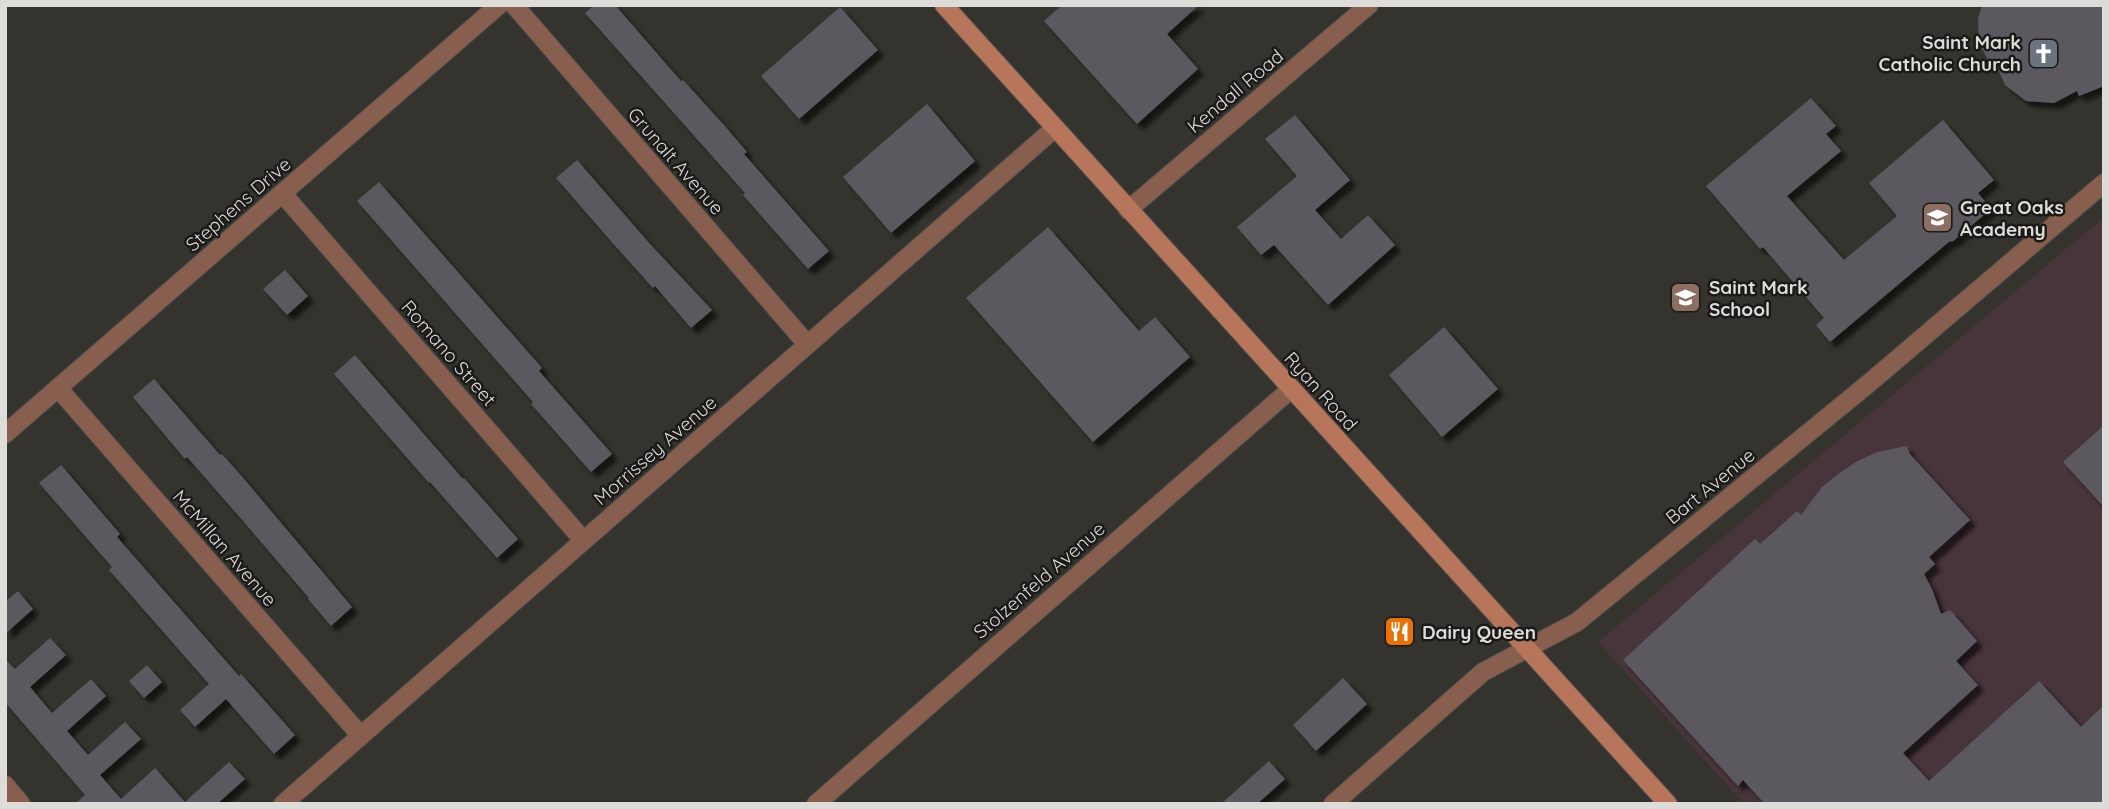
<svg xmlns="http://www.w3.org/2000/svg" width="2109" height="809" font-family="Quicksand,sans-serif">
<defs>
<filter id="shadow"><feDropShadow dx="6" dy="6" stdDeviation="2" flood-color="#0009"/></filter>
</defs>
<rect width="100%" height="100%" fill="#34332d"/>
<path fill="#48343b" d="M2104 217V804H1744L1598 642Z"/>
<path fill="#5b595e" filter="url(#shadow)" d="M594 5H615L681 81 683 80 724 125 747 152 744 154 829 251 808 269 743 195 745 193 585 13Z
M1062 5H1199L1167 34 1198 69 1137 124 1044 21Z
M1982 5H2104V86L2079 96 2077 91 2054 103 2026 101 2005 85 1995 62 1990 64 1979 43 1978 19Z
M840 7 878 50 799 119 761 76Z
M1811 98 1836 126 1826 134 1841 151 1787 196 1844 260 1897 216 1869 183 1943 120 1994 180 1978 193 1991 209 1952 242 1950 241 1830 342 1816 325 1824 318 1763 247 1760 249 1706 186Z
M927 104 975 161 891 233 843 177Z
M1295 115 1350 180 1315 210 1341 239 1368 215 1395 245 1328 305 1274 245 1261 255 1237 227 1297 176 1265 139Z
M577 160 650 244 712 310 691 328 655 286 653 288 617 248 556 178Z
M379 182 542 368 539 371 612 454 591 472 531 404 533 402 357 201Z
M1048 227 1139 331 1155 317 1190 357 1093 442 966 298Z
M285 270 308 296 287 315 263 289Z
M1444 327 1498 389 1442 437 1389 375Z
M355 355 463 479 464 478 518 539 497 558 430 482 429 483 334 374Z
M154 379 220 455 222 454 245 480 352 607 331 626 308 599 309 598 237 514 187 457 185 459 133 397Z
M2104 425V507L2063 462Z
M1907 446 1909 453 1970 520 1929 557 1935 564 1924 574 1932 589 1941 614 1950 610 1977 641 1956 661 1978 685 1903 753 1929 781 2039 681 2081 727 2104 705V804H1765L1743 780 1738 786 1623 660 1755 539 1760 544 1797 511 1801 515 1822 487 1838 474 1856 462 1877 452Z
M61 465 120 534 117 537 239 676 241 674 295 735 274 754 226 699 195 727 180 710 209 684 109 570 112 567 39 483Z
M18 591 33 609 5 634V602Z
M50 638 66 655 30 687 52 713 91 679 106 696 67 731 88 755 125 722 141 739 100 775 121 799 155 768 185 802 229 762 245 779 217 804H75L85 795 5 702V659L15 669Z
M147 665 162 682 144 698 129 681Z
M1343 678 1367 704 1316 751 1293 725Z
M1269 761 1285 779 1257 804H1221Z"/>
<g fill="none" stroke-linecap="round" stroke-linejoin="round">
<defs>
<path id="minor" d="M514 5 807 344
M282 193 583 540
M1128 210 1369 5
M58 388 361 736
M5 785 21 804
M283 804 1055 128
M816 804 1291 389
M1333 804 1483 672 1577 622 1868 384 2104 183"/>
<path id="tertiary" d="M5 434 499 5"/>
<path id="secondary" d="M944 5 1668 804"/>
</defs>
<use href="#minor" stroke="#52514c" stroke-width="20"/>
<use href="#tertiary" stroke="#52514c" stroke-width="20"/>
<use href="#secondary" stroke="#52514c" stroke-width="20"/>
<use href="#minor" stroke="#885e4e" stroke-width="18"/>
<use href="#tertiary" stroke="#885e4e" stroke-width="18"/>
<use href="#secondary" stroke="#b7755c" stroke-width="18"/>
</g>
<defs>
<symbol id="church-square" viewBox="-11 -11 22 22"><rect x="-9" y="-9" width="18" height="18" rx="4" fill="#6b7280" stroke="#1b1a18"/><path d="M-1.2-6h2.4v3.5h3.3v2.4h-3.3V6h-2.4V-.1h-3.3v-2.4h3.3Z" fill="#fff"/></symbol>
<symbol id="school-square" viewBox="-11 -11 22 22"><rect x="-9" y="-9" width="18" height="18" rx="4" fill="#8d6e63" stroke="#1b1a18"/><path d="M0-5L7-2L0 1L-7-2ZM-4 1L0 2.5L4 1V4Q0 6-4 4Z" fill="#fff"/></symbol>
<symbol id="restaurant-square" viewBox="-11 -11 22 22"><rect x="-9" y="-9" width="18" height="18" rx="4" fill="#e8710a" stroke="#1b1a18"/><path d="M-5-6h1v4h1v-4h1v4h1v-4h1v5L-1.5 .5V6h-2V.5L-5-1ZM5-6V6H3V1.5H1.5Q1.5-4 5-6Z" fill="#fff"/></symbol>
</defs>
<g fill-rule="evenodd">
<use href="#church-square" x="2026" y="36" width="35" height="35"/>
<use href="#school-square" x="1920" y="200" width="35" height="35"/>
<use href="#school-square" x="1668" y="280" width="35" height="35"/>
<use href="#restaurant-square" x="1382" y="614" width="35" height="35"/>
</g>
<g text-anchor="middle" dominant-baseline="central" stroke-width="5" stroke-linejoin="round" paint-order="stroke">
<g font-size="19" font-weight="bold" fill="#dddcd9" stroke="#1b1a18" text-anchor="start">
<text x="2021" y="42" text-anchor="end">Saint Mark<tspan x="2021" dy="22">Catholic Church</tspan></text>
<text x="1960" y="207">Great Oaks<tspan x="1960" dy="22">Academy</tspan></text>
<text x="1709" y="287">Saint Mark<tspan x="1709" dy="22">School</tspan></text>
<text x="1422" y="632">Dairy Queen</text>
</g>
<g font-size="19" fill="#dddcd9" stroke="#1b1a18">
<text transform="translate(1235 91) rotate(-40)">Kendall Road</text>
<text transform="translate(676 161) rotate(49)">Grunalt Avenue</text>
<text transform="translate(238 204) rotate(-41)">Stephens Drive</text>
<text transform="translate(449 353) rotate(49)">Romano Street</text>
<text transform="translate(1321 391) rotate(48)">Ryan Road</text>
<text transform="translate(655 450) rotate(-41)">Morrissey Avenue</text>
<text transform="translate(1710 486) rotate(-39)">Bart Avenue</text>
<text transform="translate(225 548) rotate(49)">McMillan Avenue</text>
<text transform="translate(1039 580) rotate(-41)">Stolzenfeld Avenue</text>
</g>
</g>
<rect width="2109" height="809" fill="none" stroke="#dddcd9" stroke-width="14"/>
</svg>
